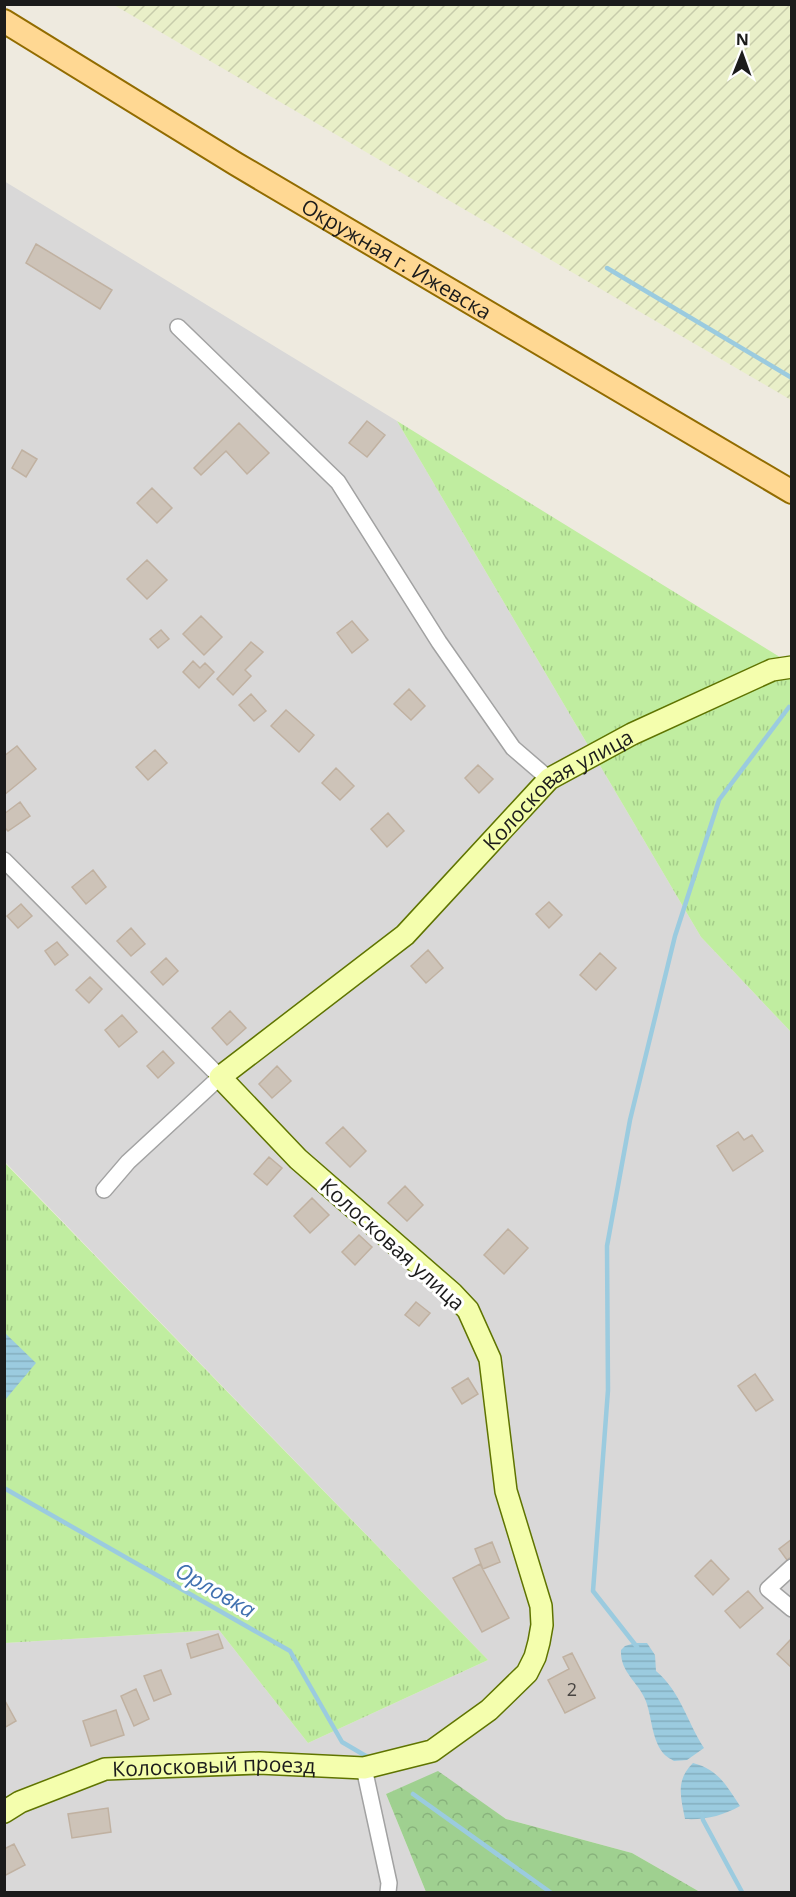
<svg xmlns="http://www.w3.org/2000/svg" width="796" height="1897" font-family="'Open Sans',sans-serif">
<defs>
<pattern id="farmland-furrows" width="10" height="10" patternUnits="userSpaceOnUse" patternTransform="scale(1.5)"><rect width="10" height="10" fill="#e9efc8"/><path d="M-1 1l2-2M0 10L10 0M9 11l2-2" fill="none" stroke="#c7ccab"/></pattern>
<pattern id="grass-tufts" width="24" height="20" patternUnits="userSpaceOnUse" patternTransform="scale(1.5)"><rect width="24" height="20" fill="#c0eda0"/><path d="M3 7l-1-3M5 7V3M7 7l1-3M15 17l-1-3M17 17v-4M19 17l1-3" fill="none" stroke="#a4cb89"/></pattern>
<pattern id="forest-crowns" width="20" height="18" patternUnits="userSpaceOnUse" patternTransform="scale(1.5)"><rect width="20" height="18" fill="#9fd090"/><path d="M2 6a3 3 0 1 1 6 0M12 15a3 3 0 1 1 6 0" fill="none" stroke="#88b27c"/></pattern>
<pattern id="water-rules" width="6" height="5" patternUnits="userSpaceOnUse" patternTransform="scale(1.5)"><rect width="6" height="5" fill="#9bcbdf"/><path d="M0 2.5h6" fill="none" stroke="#85aebf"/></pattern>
</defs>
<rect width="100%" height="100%" fill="#eeeadf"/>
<path fill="#d9d8d8" d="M4 181 397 421 701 937 791 1032V1892H700L632 1853 506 1819 438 1772 386 1794 426 1892H5V1643L219 1630 308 1743 488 1660 5 1162Z"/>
<path fill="url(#farmland-furrows)" d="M114 5H791V400Z"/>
<path fill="url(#grass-tufts)" d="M397 421 791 664V1032L701 937Z
M4 1162 488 1660 308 1743 219 1630 5 1643Z"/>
<path fill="url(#forest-crowns)" d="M438 1771 506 1819 632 1853 700 1892H426L386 1794Z"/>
<path fill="url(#water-rules)" d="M5 1333 36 1363 5 1400Z
M635 1643H647L655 1655 656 1671C681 1692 687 1722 704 1748L687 1760 674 1761C671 1759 665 1756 663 1753 651 1738 652 1715 645 1699 637 1681 620 1672 621 1650L625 1646Z
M693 1763C719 1770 726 1785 740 1806 722 1816 706 1820 685 1819 681 1798 675 1780 693 1763Z"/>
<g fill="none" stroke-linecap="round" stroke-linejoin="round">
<path stroke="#9bcbdf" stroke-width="4.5" d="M607 268 792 378
M4 1488 290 1651 342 1742 371 1759
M637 1647 593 1591 608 1390 607 1246 630 1120 675 936 719 800 789 707
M413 1794 550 1892
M702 1814 703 1820 742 1892"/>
</g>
<path fill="#cdc3b8" stroke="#c0b1a1" stroke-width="1.5" d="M36 244 112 290 100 309 26 263Z
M367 421 385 435 367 457 349 443Z
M239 423 269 453 247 474 226 451 201 475 194 468Z
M22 450 37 459 26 477 12 468Z
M152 488 172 508 157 523 137 503Z
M147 560 167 580 147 599 127 579Z
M201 616 222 637 204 655 183 634Z
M352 621 368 640 352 653 337 633Z
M161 630 169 639 158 648 150 639Z
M251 642 263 652 245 670 251 676 233 695 217 679Z
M193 661 200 668 205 663 214 672 199 688 183 672Z
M409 689 425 706 411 720 394 704Z
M251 694 266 711 254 721 239 705Z
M286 710 314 735 299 752 271 726Z
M17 746 36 769 4 795V756Z
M155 750 167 763 148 780 136 767Z
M478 765 493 779 479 793 465 778Z
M336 768 354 786 340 800 322 783Z
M20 802 30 816 8 831 4 827V814Z
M388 813 404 831 387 847 371 829Z
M93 870 106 887 86 904 72 887Z
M549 902 562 915 549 928 536 914Z
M21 904 32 916 18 928 7 916Z
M131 928 145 944 131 956 117 941Z
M57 942 68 955 55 965 45 951Z
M428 950 443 968 426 983 411 966Z
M600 953 616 968 596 990 580 975Z
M166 958 178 971 163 985 151 972Z
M90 977 102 989 89 1003 76 990Z
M230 1011 246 1028 227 1045 212 1028Z
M122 1015 137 1032 119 1047 105 1030Z
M163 1051 174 1063 158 1078 147 1066Z
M277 1066 291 1081 272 1098 259 1084Z
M343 1127 366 1151 350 1167 326 1143Z
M738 1132 744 1140 752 1135 763 1151 733 1171 717 1146Z
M269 1157 282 1168 267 1185 254 1174Z
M405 1186 423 1205 407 1221 388 1203Z
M312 1198 329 1215 310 1233 294 1216Z
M508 1229 528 1248 504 1274 484 1255Z
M359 1235 372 1247 355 1265 342 1252Z
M416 1302 430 1313 419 1326 405 1315Z
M755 1374 773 1400 756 1411 738 1386Z
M468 1378 478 1394 462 1404 452 1388Z
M792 1539V1556L787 1560 779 1549Z
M492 1542 500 1562 483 1569 475 1549Z
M711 1560 729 1579 713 1595 695 1576Z
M480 1564 509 1618 482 1632 453 1578Z
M748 1591 763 1608 740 1628 725 1611Z
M218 1634 223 1648 191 1658 187 1644Z
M792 1638V1668L777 1654Z
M572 1653 595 1698 565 1713 548 1680 569 1669 563 1657Z
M161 1670 171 1694 154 1701 144 1676Z
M136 1689 149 1719 134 1726 121 1696Z
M4 1699 16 1721 4 1728Z
M116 1710 124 1735 91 1746 83 1721Z
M108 1808 111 1832 72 1838 68 1814Z
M14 1844 25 1865 4 1876V1849Z"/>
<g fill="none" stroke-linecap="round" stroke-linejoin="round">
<defs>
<path id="street" d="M178 327 338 482 439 642 513 748 549 779
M4 860 220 1077 128 1162 104 1190
M792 1567 768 1589 792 1609
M364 1768 389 1883 388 1892"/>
<g id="secondary">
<path id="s1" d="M4 1812 20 1802 105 1769 259 1763 364 1768 432 1751 489 1710 527 1673 535 1657 539 1642 542 1625 541 1606 506 1491 490 1359 468 1310 452 1293 298 1159 220 1077 405 935 549 779 632 734 772 670 792 667"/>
</g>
<g id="primary">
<path id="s2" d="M4 21 236 164 792 492"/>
</g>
</defs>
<use href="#street" stroke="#a2a2a2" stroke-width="18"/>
<use href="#secondary" stroke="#5f7400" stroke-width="24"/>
<use href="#primary" stroke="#926c00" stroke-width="26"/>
<use href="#street" stroke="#fff" stroke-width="15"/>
<use href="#secondary" stroke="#f4fead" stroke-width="21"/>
<use href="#primary" stroke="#ffd893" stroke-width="22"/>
</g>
<g text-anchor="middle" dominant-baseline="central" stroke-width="6" stroke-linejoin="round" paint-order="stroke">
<g font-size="18" fill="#484542">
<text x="572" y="1689">2</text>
</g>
<g font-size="21" fill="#1b1b1b" stroke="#fff">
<text stroke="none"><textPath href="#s2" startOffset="459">Окружная г. Ижевска</textPath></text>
<text stroke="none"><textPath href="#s1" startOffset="1726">Колосковая улица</textPath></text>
<text transform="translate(393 1244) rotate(42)">Колосковая улица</text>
<text stroke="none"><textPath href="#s1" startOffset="219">Колосковый проезд</textPath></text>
</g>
<g font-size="22" font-style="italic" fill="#4171b0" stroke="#fff">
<text transform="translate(216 1589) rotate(30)">Орловка</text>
</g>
</g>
<rect width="796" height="1897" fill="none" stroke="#1b1b1b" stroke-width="12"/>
<g transform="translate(742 54) rotate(1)" stroke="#ffffff" stroke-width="4.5" paint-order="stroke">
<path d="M0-4.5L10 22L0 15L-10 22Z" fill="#1b1b1b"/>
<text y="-9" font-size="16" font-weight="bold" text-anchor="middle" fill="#1b1b1b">N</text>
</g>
</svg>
